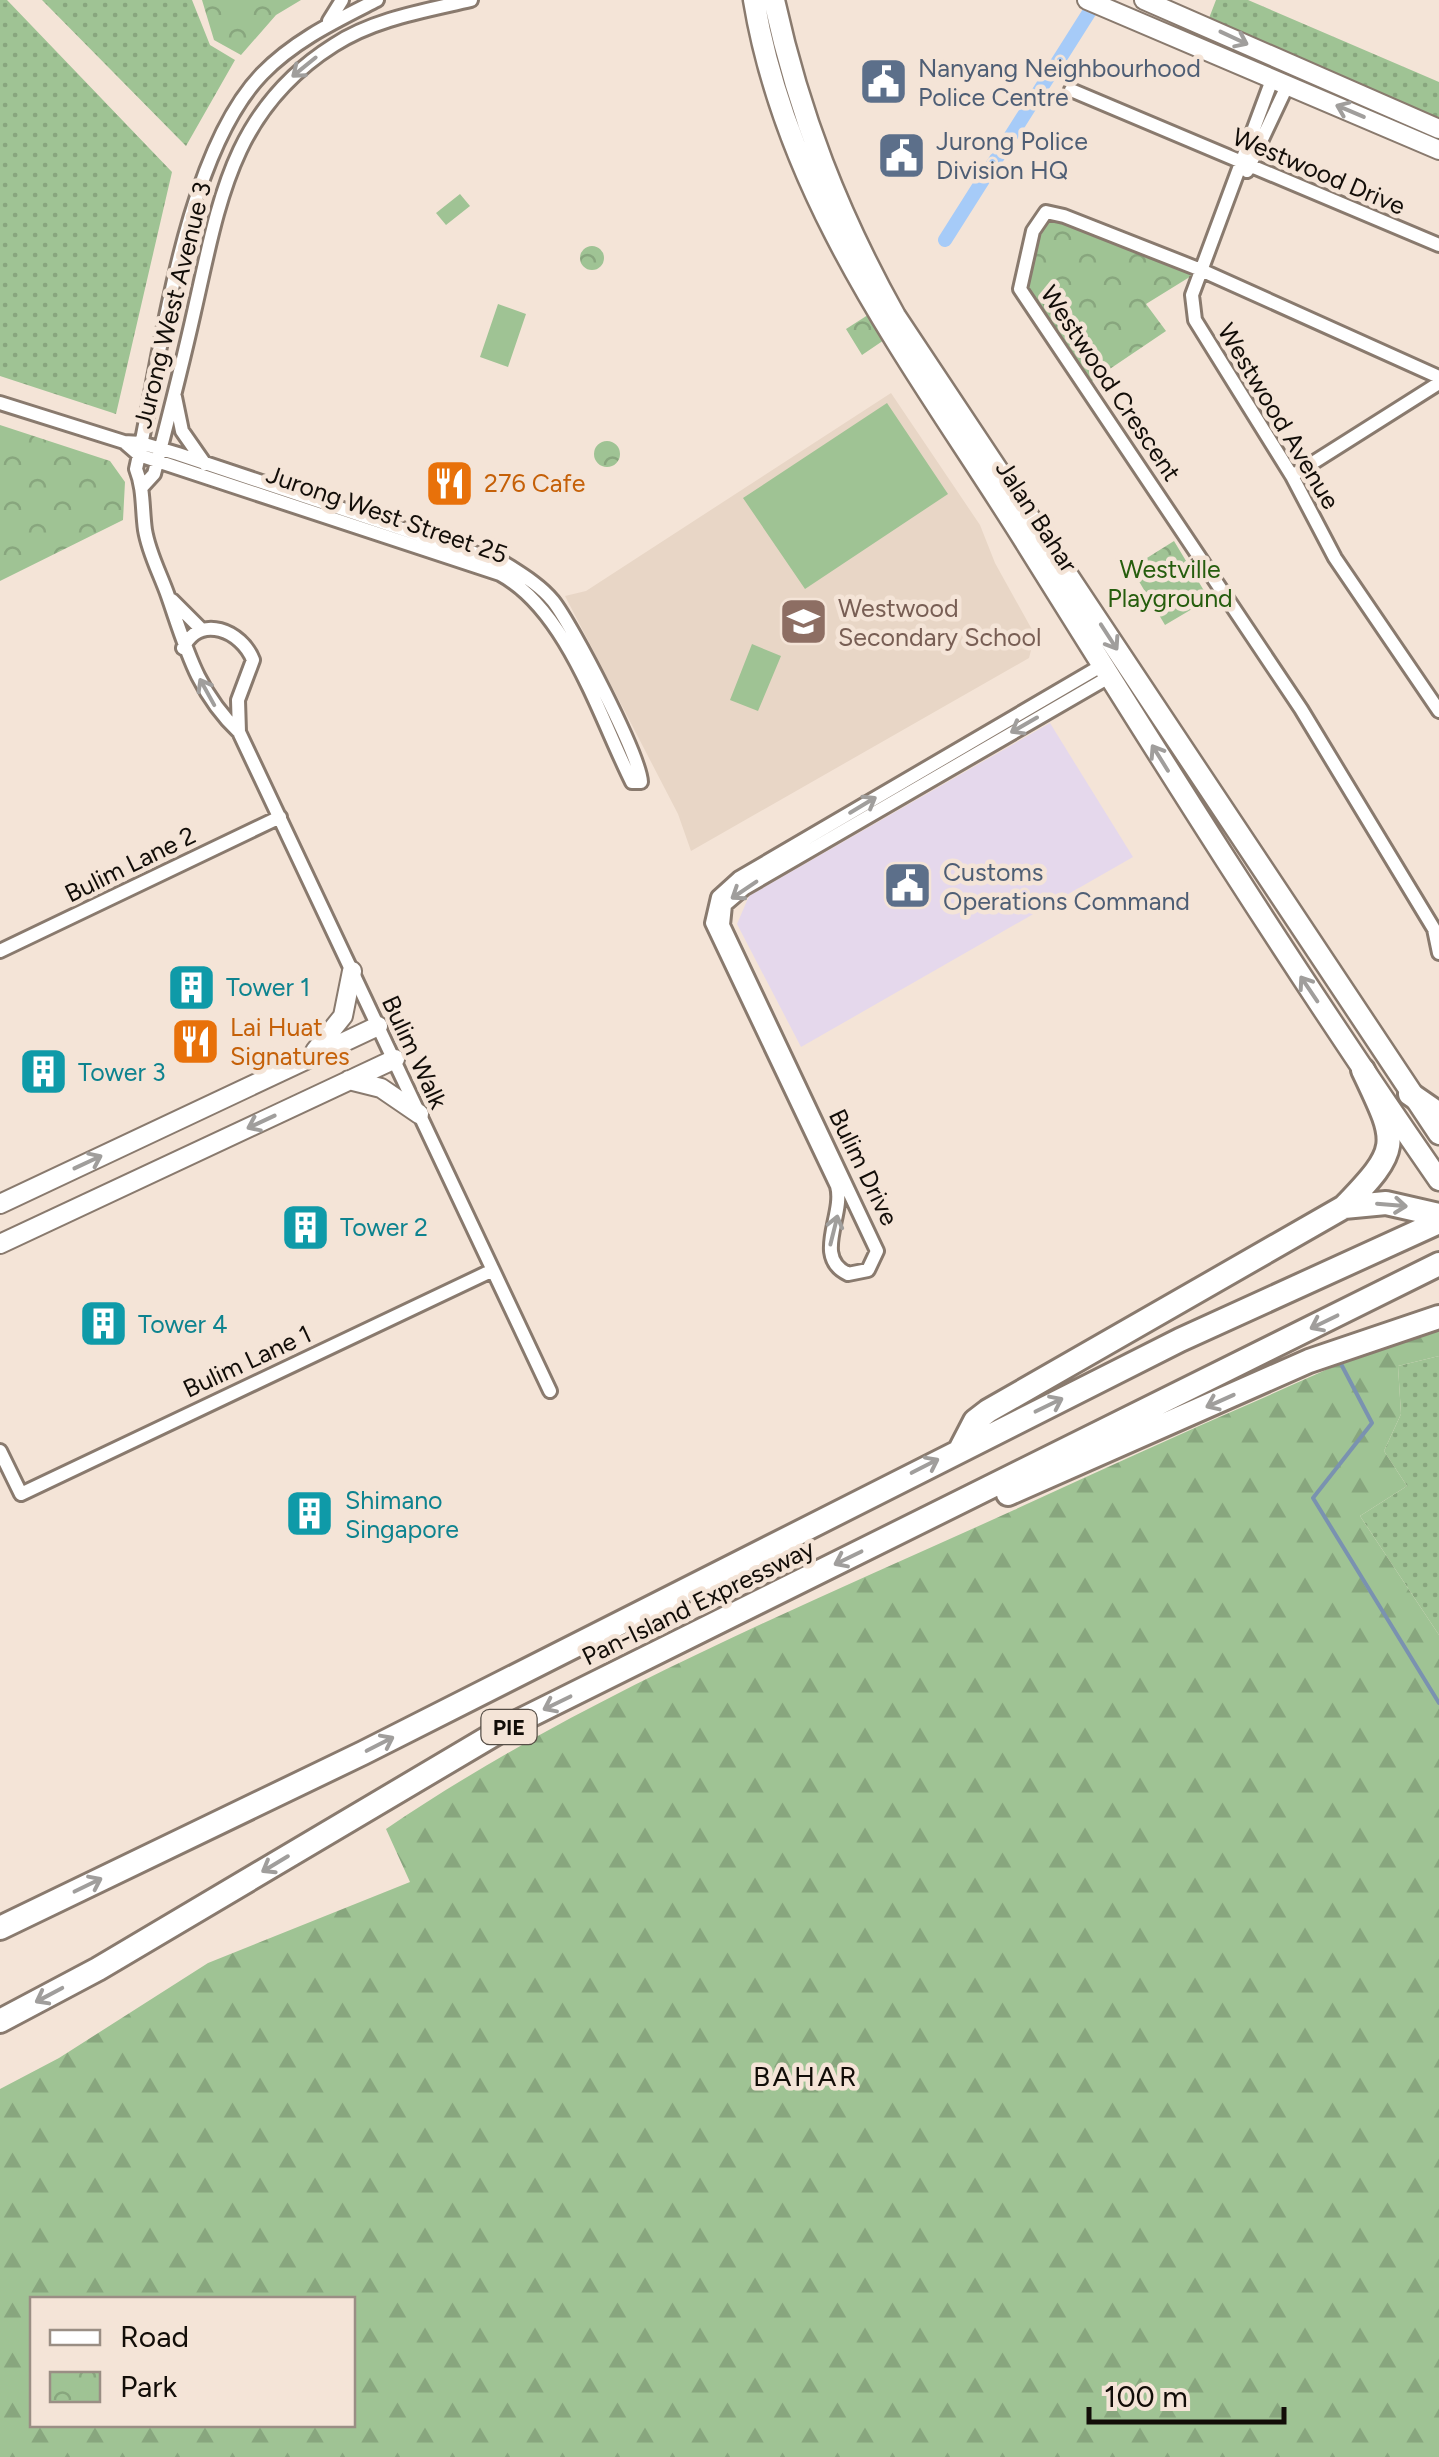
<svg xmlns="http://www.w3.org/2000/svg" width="1439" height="2457" font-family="Figtree,sans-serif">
<defs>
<pattern id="grass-dots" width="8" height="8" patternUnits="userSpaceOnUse" patternTransform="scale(2.5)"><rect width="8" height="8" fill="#9fc394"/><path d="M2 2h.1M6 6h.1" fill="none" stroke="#88a67e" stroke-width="1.8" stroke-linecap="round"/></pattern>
<pattern id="forest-firs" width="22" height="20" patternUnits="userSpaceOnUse" patternTransform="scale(2.5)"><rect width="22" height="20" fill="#9fc394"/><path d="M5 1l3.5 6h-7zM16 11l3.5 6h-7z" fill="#88a67e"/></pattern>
<pattern id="park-crowns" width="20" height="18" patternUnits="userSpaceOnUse" patternTransform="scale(2.5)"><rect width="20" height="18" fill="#9fc394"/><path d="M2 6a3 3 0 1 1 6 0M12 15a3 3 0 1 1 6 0" fill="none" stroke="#88a67e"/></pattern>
</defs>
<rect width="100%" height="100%" fill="#f4e4d7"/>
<path fill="#e5d8ec" d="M1050 723 1133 857 801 1047 737 924 749 896Z"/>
<path fill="#e8d6c6" d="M891 393 980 525 995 563 1035 635 1029 658 691 851 678 814 565 596 586 591Z"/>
<path fill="url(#grass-dots)" d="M0 0H7L172 172 116 414 0 376Z
M42 0H192L210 45 235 60 186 146Z
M1216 0H1248L1439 82V127L1206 26Z
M1439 1356V1635L1360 1516 1407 1486 1384 1451 1401 1414 1398 1366Z"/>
<path fill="url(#forest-firs)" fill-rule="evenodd" d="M1439 1328V1356L1398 1366 1401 1414 1384 1451 1407 1486 1360 1516 1439 1635V2457H0V2089L59 2058 208 1963 410 1882 386 1829C580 1697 801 1607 1014 1510 1097 1472 1180 1434 1263 1398 1321 1372 1378 1345 1439 1328ZM32 2300H352V2424H32Z"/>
<path fill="url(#park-crowns)" d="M202 0H301L276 15 241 55 214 40Z
M1046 212 1201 270 1146 304 1166 331 1086 385 1022 291 1023 275Z
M580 258a12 12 0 1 1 24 0a12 12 0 1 1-24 0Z
M871 313 887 338 862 355 846 329Z
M0 425 110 461 125 482 123 520 0 581Z
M594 454a13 13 0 1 1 26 0a13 13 0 1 1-26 0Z
M1174 541 1209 599 1165 625 1131 568Z"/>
<path fill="#9fc394" d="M460 194 470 206 446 225 436 213Z
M498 304 526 314 508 367 480 357Z
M887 403 948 494 805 589 743 498Z
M752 644 781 656 758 711 730 700Z"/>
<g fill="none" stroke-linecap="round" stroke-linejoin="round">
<path stroke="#7a92b0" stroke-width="4" d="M1340 1362 1372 1423 1313 1498 1439 1703"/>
<path stroke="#a6cbf8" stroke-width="14" d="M945 240 1095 3"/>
<defs>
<path id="street" d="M377 0C336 21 295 40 262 74 183 156 161 357 136 469 144 489 142 508 145 530 149 554 160 573 168 596 186 648 197 692 239 732L550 1391
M329 21 342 0
M1273 77 1192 295 1195 320 1292 476 1335 558 1439 711
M1071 90 1439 245
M1247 171 1288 84
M1439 377 1201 270 1064 216 1046 212 1033 231 1020 289 1301 709 1434 929 1439 953
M175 397 182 431 205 464
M0 403 124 442 141 443 178 454 504 563C521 574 540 585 553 601 572 625 640 756 641 782H632C599 716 567 610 500 574L139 455 124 442
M1292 476 1439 383
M143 486 154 474C168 420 182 366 194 312 219 203 231 110 334 45 374 19 424 11 471 0
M172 600 202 630
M183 648C200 613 242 631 253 660L238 700 239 732
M1101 666 739 878 718 897 712 923 837 1186C845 1215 812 1257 848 1274L868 1270 877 1251 723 925 725 905 745 888 1109 677
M0 951 280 817
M0 1451 21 1494 493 1270"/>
<path id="secondary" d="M1087 0 1439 150
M1144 0 1439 129
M315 1051 343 1016 352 971
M349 1080 381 1088 419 1114
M0 1204 378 1026
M0 1244 395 1059"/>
<path id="primary" d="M754 0C788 205 915 366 1023 538 1158 754 1293 970 1439 1180
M774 0C799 114 838 214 895 316L1439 1134"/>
<path id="highway" d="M1410 1094 1439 1114
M1344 1207 1386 1203 1439 1215
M961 1448 975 1421 988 1411 1344 1207C1402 1147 1398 1144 1363 1070
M1008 1494 1309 1361 1439 1317
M0 1928 363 1753 1180 1340 1439 1222
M0 2021 98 1969 503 1729 1439 1264"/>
</defs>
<use href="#street" stroke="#897a6e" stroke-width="18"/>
<use href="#secondary" stroke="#897a6e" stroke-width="22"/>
<use href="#primary" stroke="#897a6e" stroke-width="25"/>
<use href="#highway" stroke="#897a6e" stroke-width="28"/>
<use href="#street" stroke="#fff" stroke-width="12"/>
<use href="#secondary" stroke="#fff" stroke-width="18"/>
<use href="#primary" stroke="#fff" stroke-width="20"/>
<use href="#highway" stroke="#fff" stroke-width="22"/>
</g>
<defs><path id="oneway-shaft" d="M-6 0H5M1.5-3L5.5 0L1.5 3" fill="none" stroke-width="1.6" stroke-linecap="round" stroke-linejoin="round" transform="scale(2.5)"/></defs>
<g stroke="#a09e9c">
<use href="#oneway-shaft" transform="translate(1234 38) rotate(25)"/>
<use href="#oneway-shaft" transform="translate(304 67) rotate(141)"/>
<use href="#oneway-shaft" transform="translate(1350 111) rotate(-157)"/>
<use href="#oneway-shaft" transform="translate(1109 637) rotate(57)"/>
<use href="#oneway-shaft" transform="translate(207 692) rotate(-119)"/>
<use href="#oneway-shaft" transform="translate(1024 725) rotate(150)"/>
<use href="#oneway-shaft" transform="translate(1160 758) rotate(-122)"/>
<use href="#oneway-shaft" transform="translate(863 805) rotate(-31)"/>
<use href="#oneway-shaft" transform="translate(744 890) rotate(146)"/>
<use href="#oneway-shaft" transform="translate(1309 989) rotate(-124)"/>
<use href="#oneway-shaft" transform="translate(261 1122) rotate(155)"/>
<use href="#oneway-shaft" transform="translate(88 1162) rotate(-25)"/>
<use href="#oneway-shaft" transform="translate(1392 1205) rotate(5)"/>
<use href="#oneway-shaft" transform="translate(834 1230) rotate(-76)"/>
<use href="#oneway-shaft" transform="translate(1324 1322) rotate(154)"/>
<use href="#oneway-shaft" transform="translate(1220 1401) rotate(156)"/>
<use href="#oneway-shaft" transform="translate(1049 1405) rotate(-26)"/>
<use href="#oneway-shaft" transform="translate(925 1466) rotate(-27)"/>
<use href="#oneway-shaft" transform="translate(848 1558) rotate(154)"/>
<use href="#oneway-shaft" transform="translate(557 1703) rotate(154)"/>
<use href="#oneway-shaft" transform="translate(380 1744) rotate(-27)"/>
<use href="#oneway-shaft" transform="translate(275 1864) rotate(149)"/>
<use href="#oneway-shaft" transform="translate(88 1885) rotate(-26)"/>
<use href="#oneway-shaft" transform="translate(49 1995) rotate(152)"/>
</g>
<defs>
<symbol id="civic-square" viewBox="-11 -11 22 22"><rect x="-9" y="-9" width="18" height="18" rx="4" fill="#5c6f8a" stroke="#f4e4d7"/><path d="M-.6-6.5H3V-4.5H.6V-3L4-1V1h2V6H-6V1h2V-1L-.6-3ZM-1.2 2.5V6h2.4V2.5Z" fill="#fff"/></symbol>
<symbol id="restaurant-square" viewBox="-11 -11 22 22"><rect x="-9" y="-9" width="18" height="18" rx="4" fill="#e8710a" stroke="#f4e4d7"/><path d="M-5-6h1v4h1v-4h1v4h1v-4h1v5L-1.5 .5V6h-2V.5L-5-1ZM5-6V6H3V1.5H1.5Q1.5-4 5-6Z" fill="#fff"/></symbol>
<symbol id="school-square" viewBox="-11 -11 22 22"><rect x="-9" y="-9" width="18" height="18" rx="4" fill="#8d6e63" stroke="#f4e4d7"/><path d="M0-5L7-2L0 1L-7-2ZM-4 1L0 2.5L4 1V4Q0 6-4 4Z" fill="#fff"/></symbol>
<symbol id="building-square" viewBox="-11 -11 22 22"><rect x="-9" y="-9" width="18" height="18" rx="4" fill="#0f9aa8" stroke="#f4e4d7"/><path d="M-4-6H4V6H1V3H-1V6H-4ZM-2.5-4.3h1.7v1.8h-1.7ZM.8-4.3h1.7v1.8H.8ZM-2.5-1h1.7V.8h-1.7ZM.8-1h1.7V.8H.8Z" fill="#fff"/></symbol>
</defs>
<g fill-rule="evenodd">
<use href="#civic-square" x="856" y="54" width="55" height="55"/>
<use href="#civic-square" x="874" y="128" width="55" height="55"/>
<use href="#restaurant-square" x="422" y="456" width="55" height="55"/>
<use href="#school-square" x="776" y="594" width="55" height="55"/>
<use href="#civic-square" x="880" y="858" width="55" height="55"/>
<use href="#building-square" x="164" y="960" width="55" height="55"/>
<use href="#restaurant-square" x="168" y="1014" width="55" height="55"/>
<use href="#building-square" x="16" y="1044" width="55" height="55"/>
<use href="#building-square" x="278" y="1200" width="55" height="55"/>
<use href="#building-square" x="76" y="1296" width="55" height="55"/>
<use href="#building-square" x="282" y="1486" width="55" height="55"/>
</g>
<g text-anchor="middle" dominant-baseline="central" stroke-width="9" stroke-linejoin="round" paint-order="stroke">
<rect fill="#f4e4d7" stroke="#564e46" stroke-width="2.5" x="481.5" y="1710" width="55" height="34" rx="8"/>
<g font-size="22" font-weight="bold" fill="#120d08">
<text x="509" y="1727">PIE</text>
</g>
<g font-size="25" fill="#4e5e75" stroke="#f4e4d7" text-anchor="start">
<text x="918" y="68">Nanyang Neighbourhood<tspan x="918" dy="29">Police Centre</tspan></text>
<text x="936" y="141">Jurong Police<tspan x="936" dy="29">Division HQ</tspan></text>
<text x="943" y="872">Customs<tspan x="943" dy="29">Operations Command</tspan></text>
</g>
<g font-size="25" fill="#120d08" stroke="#f4e4d7">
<text transform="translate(1319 171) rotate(23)">Westwood Drive</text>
<text transform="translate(172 305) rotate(-76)">Jurong West Avenue 3</text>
<text transform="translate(1111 383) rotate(56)">Westwood Crescent</text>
<text transform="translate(1279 416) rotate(59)">Westwood Avenue</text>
<text transform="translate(387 514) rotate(19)">Jurong West Street 25</text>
<text transform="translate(1037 516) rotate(57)">Jalan Bahar</text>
<text transform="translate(130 864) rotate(-26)">Bulim Lane 2</text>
<text transform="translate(415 1052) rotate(65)">Bulim Walk</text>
<text transform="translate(864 1167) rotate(64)">Bulim Drive</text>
<text transform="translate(247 1361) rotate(-25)">Bulim Lane 1</text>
<text transform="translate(698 1602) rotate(-26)">Pan-Island Expressway</text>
</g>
<g font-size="25" fill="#c56008" stroke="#f4e4d7" text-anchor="start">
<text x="484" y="483">276 Cafe</text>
<text x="230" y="1027">Lai Huat<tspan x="230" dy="29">Signatures</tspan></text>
</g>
<g font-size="25" fill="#255d0d" stroke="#f4e4d7">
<text x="1170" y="569">Westville<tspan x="1170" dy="29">Playground</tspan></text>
</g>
<g font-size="25" fill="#785e54" stroke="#f4e4d7" text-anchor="start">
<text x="838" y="608">Westwood<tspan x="838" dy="29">Secondary School</tspan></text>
</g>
<g font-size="25" fill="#0d838f" stroke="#f4e4d7" text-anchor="start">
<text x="226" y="987">Tower 1</text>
<text x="78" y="1072">Tower 3</text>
<text x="340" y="1227">Tower 2</text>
<text x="138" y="1324">Tower 4</text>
<text x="345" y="1500">Shimano<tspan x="345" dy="29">Singapore</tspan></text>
</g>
<g font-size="28" letter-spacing="2.5" fill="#120d08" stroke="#f4e4d7">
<text x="806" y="2076">BAHAR</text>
</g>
</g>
<rect x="30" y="2297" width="325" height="130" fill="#f4e4d7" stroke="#9a8e84" stroke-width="2.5"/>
<rect x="50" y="2330" width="50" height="15" fill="#ffffff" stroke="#9a8e84" stroke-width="2.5"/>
<text x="120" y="2347" font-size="30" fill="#120d08">Road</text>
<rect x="50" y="2372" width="50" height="30" fill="url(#park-crowns)" stroke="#9a8e84" stroke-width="2.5"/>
<text x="120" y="2397" font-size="30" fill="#120d08">Park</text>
<path d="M1089 2407v15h195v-15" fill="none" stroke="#120d08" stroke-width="5"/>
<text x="1104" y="2407" font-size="30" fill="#120d08" stroke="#f4e4d7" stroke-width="8" paint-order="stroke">100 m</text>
</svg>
